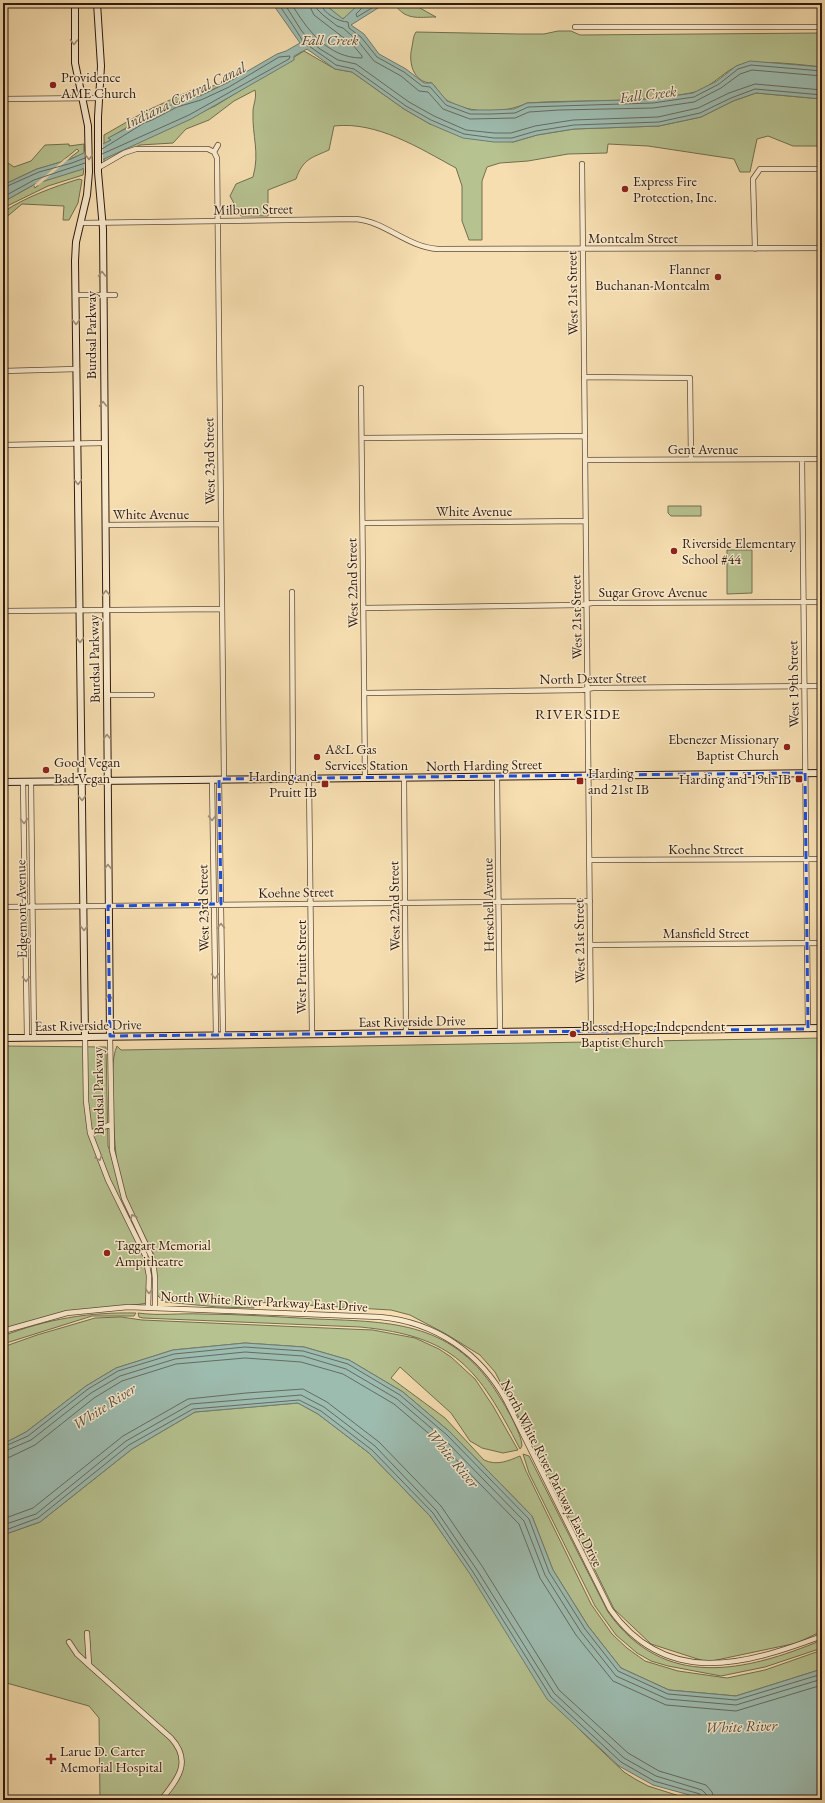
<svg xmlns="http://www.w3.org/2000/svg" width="825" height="1803" font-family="'EB Garamond',serif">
<rect width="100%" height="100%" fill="#f6deb0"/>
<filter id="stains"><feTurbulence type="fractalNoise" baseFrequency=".005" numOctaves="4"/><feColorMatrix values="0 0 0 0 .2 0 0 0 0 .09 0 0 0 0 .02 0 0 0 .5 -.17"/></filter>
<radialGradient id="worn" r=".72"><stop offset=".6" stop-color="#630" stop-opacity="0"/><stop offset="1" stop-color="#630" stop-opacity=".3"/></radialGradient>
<path fill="#b6c290" stroke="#726e50" d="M323 3H360L348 16 342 19Z
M394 3H411L436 17C418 17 405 21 394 3Z
M558 31H571L580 35 822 33V67C803 65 750 58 735 67 720 75 708 90 691 93 637 104 582 99 527 103 504 114 471 114 448 101 442 98 437 88 432 83 413 83 408 62 412 47 413 42 413 36 416 32L519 34H544Z
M304 51 335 69 352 72 404 109 430 124 513 142 537 135 574 129 659 126 701 117 733 101 756 93 822 99V146H793L768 136 757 139 750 172H740L734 159 648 146 608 144 607 153 568 154 528 161 500 163 487 167 482 181V240H469L462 221V186L456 168C419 148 377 121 334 126L329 150C311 158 303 159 296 179L268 190V216H241L230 196 236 184 253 177C260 152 252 136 253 112 253 104 257 99 255 90L234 101 209 120 186 129 173 143 140 145 104 162V158L215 106Z
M246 71 247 72 200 96 175 103 150 117 143 118 109 138 111 140 104 144V135L146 111 192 90 195 89 197 93Z
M69 144V146L84 144V154L67 160 79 151 77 149 61 162 37 169 3 185V162L8 163 14 167 31 161 45 145Z
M84 168 83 175 48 186 3 208V202L35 184 34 186 35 188 43 181Z
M79 179 82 180 78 203 69 220H63L64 206 22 204 3 220V212C26 197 53 187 79 179Z
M668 506H701V516H671L668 513Z
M727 550H752V593L727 594Z
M822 1038V1631L797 1643 707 1662 651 1644 614 1609 533 1444 495 1372 480 1355 446 1334 410 1315 391 1310 254 1302V1308L218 1307 165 1302 158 1296 157 1292 154 1255 132 1211 149 1259 148 1303 44 1318 3 1332V1046L106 1047 108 1146 118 1173C115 1148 107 1066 117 1046L121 1050Z
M136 1313 134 1316H92L3 1344V1336C46 1319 90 1312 136 1313Z
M138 1313C159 1316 180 1313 201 1314 240 1314 278 1317 317 1319 395 1322 454 1322 499 1396 506 1407 522 1434 522 1446L520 1449C478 1368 455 1336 360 1327L143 1318 139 1317Z
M121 1317 142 1320 349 1329 373 1330 415 1338 439 1349 451 1357 475 1379 493 1406 518 1450 503 1453 482 1448 470 1441 451 1413 400 1367 391 1378 445 1418 484 1460C497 1466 508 1461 520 1456L526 1471 591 1604 612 1634 627 1648 645 1661 678 1671 727 1678 765 1670 822 1650V1669L736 1696 669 1690 621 1668 588 1626 553 1570 532 1516 450 1432 403 1392 349 1360 304 1347 245 1343 173 1350 116 1368 86 1386 26 1432 3 1444V1347L37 1335 95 1318Z
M298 1403 318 1414 369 1453 430 1516 580 1730 624 1772 635 1779 648 1786 692 1800H100L99 1718 89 1706 3 1682V1535L40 1522 132 1449 195 1412Z
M523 1454 529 1456 608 1612C664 1691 745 1672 822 1640V1648L765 1667 721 1676 668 1666 651 1661 637 1653 616 1635 595 1606 529 1473Z"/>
<path fill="#9dbcb0" stroke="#717b70" d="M272 3H323L343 19 360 3H386L351 25 364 34 379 54 406 69 424 83H432L447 101 471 110H491L514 109 527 103 653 99 693 93 717 81 736 66 750 61 822 67V99L756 93 733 101 701 117 659 126 574 129 537 135 513 142H494L463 138 430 124 404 109 352 72 335 69 307 49 294 56V60L191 119 80 170 35 184 3 202V185L37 169 71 159 111 140 108 138 175 103 200 96 227 83 277 54 286 51 300 43Z
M245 1343 304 1347 349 1360 403 1392 450 1432 532 1516 553 1570 588 1626 621 1668 669 1690 736 1696 822 1669V1796L802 1800 704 1799 653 1785 619 1766 547 1699 470 1574 430 1516 369 1453 318 1414 298 1403 195 1412 132 1449 40 1522 3 1535V1444L26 1432 86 1386 116 1368 173 1350Z"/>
<path fill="#f6deb0" d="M103 142V160L95 162V164L84 170V152Z
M71 157 39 185 33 186 65 159Z"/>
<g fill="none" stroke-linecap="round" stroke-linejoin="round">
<path stroke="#666b60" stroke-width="1" d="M278 3C284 13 302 37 304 45L309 46 336 65 354 69 406 106 431 120 464 134 494 138H512L536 131 574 125 659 122 700 113 731 98 755 89 822 95
M284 3 301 30 309 40 320 49 338 60 356 64 409 102 434 116 466 130 494 133H511L535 126 573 120 658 117 698 108 729 93 755 84 822 90
M291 3C307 30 328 58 362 58V56L353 45 314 15 311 9 310 3
M316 3 317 9 323 15 337 26 343 28 358 41 374 61 401 76 419 91 428 92 443 109 470 119 515 118 529 112 559 110 653 108 694 102 721 88 740 74 752 70 822 76
M321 3C322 13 339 22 348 22L349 28 361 37 377 57 404 72 422 86 430 87 446 105 470 114H491L515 113 528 107 653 103 694 97 719 84 738 69 751 65 822 71
M363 3 361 9 356 14 357 17 380 3
M102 149 144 123 152 120 177 107 201 100 229 87 279 57 290 56 289 59 189 115 102 154
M3 188 39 172 72 163 85 158
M3 197 34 180 85 163
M3 1447 28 1436 88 1389 118 1371 174 1354 245 1347 303 1351 348 1364 400 1395 447 1435 529 1519 549 1572 585 1629 618 1671 668 1694 736 1700 822 1674
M3 1452 31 1440 91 1393 120 1376 175 1359 245 1352 303 1356 346 1369 397 1399 444 1439 524 1521 545 1575 581 1632 616 1676 667 1699 736 1705 822 1679
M3 1458 10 1457 35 1445 94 1398 122 1381 176 1364 245 1358 301 1362 343 1374 394 1404 440 1443 519 1524 540 1578 576 1635 613 1681 666 1705 736 1711 822 1685
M3 1519 33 1508 123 1436 188 1399 246 1393 303 1389 327 1402 379 1442 441 1506 482 1566 559 1690 628 1753 659 1771 706 1785 712 1792 714 1800
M3 1525 36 1514 126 1441 191 1404 301 1395 324 1407 375 1446 436 1510 477 1570 554 1693 624 1758 656 1776 702 1790 706 1794 708 1800
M3 1531 38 1518 129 1445 193 1409 299 1400 321 1411 372 1450 433 1513 473 1572 551 1697 621 1762 654 1781 700 1794 703 1800"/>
<defs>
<path id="street" d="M575 27H822
M3 99 99 98
M218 145 214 152 217 158 224 779
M582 164 591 1030
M98 168 124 153 136 149H208L214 152
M80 223 356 219C386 222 407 247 438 249L822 248
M755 249 753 179 760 169H822
M76 295H115
M3 371 77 369
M584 377 690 378 691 459
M361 388 365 778
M362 438 585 436
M3 445 104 443
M802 459 808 1029
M585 460 822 459
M363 523 585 521
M105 525 221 524
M292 592 293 779
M364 608 581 605 592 603 822 602
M3 611 222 609
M365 693 582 690 593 688 822 686
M107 695H152
M497 777 500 1032
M404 778 406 1033
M212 779 216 1035
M219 779 223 1035
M309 779 312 1034
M23 782 27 1037
M31 782 34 1037
M590 860 822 859
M3 907 590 901
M591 945 822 943
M110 1036 112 1150 124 1198 153 1260 155 1278V1307
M85 1037 86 1101 90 1133 108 1180 145 1255 149 1276 148 1307
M90 1133 111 1124
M3 1331 67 1313 128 1307 380 1317C435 1322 481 1353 507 1402L610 1609C666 1688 745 1665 822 1636
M87 1633 89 1665 171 1738C193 1762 177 1780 161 1800
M69 1642 77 1654 89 1665"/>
<path id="secondary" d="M75 3V63L88 126 89 172 87 195 76 242 75 261 85 1037
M97 3 101 66 98 117V172L103 229 110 1036
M3 782 822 773
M3 1038 822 1028"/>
</defs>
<use href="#street" stroke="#614b38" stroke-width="6"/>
<use href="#secondary" stroke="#2f1a10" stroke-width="8"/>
<use href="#street" stroke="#f9eacc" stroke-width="4.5"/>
<use href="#secondary" stroke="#f9eacc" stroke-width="6"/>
</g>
<defs><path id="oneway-chevron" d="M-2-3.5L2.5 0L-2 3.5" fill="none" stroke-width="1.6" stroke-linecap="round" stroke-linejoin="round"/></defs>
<g stroke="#9e8c77">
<use href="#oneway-chevron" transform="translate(74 42) rotate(91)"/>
<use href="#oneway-chevron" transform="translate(89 157) rotate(89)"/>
<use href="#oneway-chevron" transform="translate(102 274) rotate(-90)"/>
<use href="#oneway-chevron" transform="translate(76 322) rotate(89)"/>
<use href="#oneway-chevron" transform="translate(103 404) rotate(-91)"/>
<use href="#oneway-chevron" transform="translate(78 482) rotate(89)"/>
<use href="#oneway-chevron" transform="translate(106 593) rotate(-91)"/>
<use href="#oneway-chevron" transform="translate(80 640) rotate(89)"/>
<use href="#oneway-chevron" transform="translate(107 737) rotate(-91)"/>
<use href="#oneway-chevron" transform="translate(82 798) rotate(89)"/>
<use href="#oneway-chevron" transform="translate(212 818) rotate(89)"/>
<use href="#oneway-chevron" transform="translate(24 821) rotate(89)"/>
<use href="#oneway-chevron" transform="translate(108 867) rotate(-91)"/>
<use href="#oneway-chevron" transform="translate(221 926) rotate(-91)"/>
<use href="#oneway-chevron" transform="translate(84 928) rotate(89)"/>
<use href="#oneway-chevron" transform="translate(215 976) rotate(89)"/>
<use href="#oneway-chevron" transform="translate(26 979) rotate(89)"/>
<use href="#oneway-chevron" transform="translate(109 997) rotate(-91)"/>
<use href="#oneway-chevron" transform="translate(99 1158) rotate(69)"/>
<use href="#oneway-chevron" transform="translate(133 1217) rotate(-115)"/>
<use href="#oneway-chevron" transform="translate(149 1291) rotate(94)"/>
</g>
<path fill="none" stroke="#1d4ed8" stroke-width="3" stroke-dasharray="8 5" stroke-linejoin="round" d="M805 773 808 1029 110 1036 108 906 221 904 219 779Z"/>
<g fill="#8f2418" stroke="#f9eacc" stroke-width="1.5">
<circle cx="53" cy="85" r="4"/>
<circle cx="625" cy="189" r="4"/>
<circle cx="718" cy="277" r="4"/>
<circle cx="674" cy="551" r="4"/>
<circle cx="787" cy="747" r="4"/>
<circle cx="317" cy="757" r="4"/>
<circle cx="46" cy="770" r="4"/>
<rect x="795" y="775" width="8" height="8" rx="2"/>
<rect x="576" y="777" width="8" height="8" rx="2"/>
<rect x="321" y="780" width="8" height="8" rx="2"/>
<circle cx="573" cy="1034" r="4"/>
<circle cx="107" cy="1253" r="4"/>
<path d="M49 1753h4v4h4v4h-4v4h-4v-4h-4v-4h4z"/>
</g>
<g text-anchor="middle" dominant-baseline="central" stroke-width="3" stroke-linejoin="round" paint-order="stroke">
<g font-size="14" fill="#2f1a10" stroke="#f9eacc" text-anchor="start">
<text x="61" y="77">Providence<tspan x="61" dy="16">AME Church</tspan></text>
<text x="633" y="181">Express Fire<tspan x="633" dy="16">Protection, Inc.</tspan></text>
<text x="710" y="269" text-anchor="end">Flanner<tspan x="710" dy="16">Buchanan-Montcalm</tspan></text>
<text x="682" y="543">Riverside Elementary<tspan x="682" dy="16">School #44</tspan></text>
<text x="779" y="739" text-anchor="end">Ebenezer Missionary<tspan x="779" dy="16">Baptist Church</tspan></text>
<text x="325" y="749">A&amp;L Gas<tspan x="325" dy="16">Services Station</tspan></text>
<text x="54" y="762">Good Vegan<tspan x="54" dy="16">Bad Vegan</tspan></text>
<text x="588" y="773">Harding<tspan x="588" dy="16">and 21st IB</tspan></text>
<text x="317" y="776" text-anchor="end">Harding and<tspan x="317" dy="16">Pruitt IB</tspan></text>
<text x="791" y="779" text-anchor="end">Harding and 19th IB</text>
<text x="581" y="1026">Blessed Hope Independent<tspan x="581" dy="16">Baptist Church</tspan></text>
<text x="115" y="1245">Taggart Memorial<tspan x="115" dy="16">Ampitheatre</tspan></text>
<text x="60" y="1751">Larue D. Carter<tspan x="60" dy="16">Memorial Hospital</tspan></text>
</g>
<g font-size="14" fill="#2f1a10" stroke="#f9eacc">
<text transform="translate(253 209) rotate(-1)">Milburn Street</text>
<text x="633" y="238">Montcalm Street</text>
<text transform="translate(572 293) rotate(-91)">West 21st Street</text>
<text transform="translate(91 335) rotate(-90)">Burdsal Parkway</text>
<text x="703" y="449">Gent Avenue</text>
<text transform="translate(209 461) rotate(-91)">West 23rd Street</text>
<text x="474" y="511">White Avenue</text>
<text x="151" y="514">White Avenue</text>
<text transform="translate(352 583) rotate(-91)">West 22nd Street</text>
<text x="653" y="592">Sugar Grove Avenue</text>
<text transform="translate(576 617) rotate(-91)">West 21st Street</text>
<text transform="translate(94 659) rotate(-91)">Burdsal Parkway</text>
<text transform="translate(593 678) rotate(-1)">North Dexter Street</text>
<text transform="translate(793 684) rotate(-91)">West 19th Street</text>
<text transform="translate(484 765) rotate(-1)">North Harding Street</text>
<text x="706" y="849">Koehne Street</text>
<text transform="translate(296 892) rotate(-1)">Koehne Street</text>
<text transform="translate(488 905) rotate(-91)">Herschell Avenue</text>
<text transform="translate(394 906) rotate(-91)">West 22nd Street</text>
<text transform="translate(203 908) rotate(-91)">West 23rd Street</text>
<text transform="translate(21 909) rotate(-91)">Edgemont Avenue</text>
<text x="706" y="933">Mansfield Street</text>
<text transform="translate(579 941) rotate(-91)">West 21st Street</text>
<text transform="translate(301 967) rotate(-90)">West Pruitt Street</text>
<text transform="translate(412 1021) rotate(-1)">East Riverside Drive</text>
<text transform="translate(88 1025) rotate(-1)">East Riverside Drive</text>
<text transform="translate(98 1091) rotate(-91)">Burdsal Parkway</text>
<text transform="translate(264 1301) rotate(3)">North White River Parkway East Drive</text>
<text transform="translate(552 1473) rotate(63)">North White River Parkway East Drive</text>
</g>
<g font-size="15" font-style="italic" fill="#504b40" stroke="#f9eacc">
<text x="330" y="39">Fall Creek</text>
<text transform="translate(648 94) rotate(-7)">Fall Creek</text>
<text transform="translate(185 95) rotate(-26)">Indiana Central Canal</text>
<text transform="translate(104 1406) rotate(-33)">White River</text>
<text transform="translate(453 1458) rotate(50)">White River</text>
<text transform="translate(741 1726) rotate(-2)">White River</text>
</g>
<g font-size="15" letter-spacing="1" fill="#2f1a10" stroke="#f9eacc">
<text x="578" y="713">RIVERSIDE</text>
</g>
</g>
<rect width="825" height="1803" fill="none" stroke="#f6deb0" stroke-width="16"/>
<rect x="4" y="4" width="817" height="1795" fill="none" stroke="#2f1a10" stroke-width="2"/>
<rect x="8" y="8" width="809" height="1787" fill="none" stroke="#2f1a10"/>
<rect width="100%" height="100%" filter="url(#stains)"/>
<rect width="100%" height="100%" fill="url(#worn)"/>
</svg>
